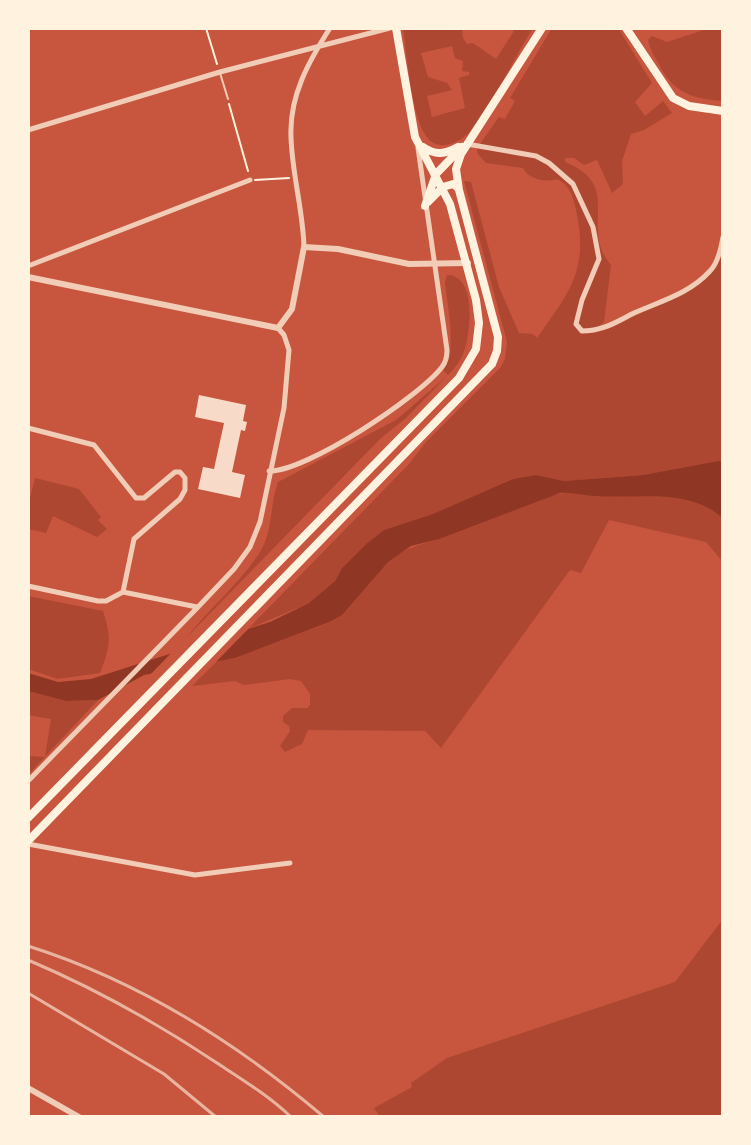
<svg xmlns="http://www.w3.org/2000/svg" width="751" height="1145" font-family="Overpass,sans-serif">
<rect width="100%" height="100%" fill="#c8553d"/>
<path fill="#ae4732" fill-rule="evenodd" d="M403 28H462L463 38 467 44 473 43 496 59 514 31 509 28H533C514 58 494 102 472 129 462 142 438 154 426 136 411 115 407 55 403 28ZM452 46 455 58 463 61 462 71 469 72V75L459 78 465 108 432 117 427 96 452 90 447 83 428 77 421 53Z
M552 28H618L652 83 635 102 645 116 663 101 672 113 644 130 631 134 622 161 623 184 612 193 597 160 584 165 574 158H565V162C625 186 578 227 611 265L604 322 595 329 585 328 584 332C606 335 618 323 637 315 664 303 688 294 709 274 716 267 719 255 723 246V462L643 475 591 479 564 481 536 475 513 479 434 514 384 530 366 544 342 568 335 581 309 603 248 629 409 464 426 442 500 368 505 359 507 342 464 181 471 182 499 287 519 333 533 334 537 338C570 291 589 270 576 210 573 197 570 185 557 179 546 183 528 179 523 168L486 163 477 153V148L499 117 505 119 515 101 510 98Z
M710 28H723V101C693 99 673 93 659 64 654 56 650 49 648 40L652 36 667 42Z
M447 275C476 275 471 328 465 348 462 359 456 367 448 375L443 370C458 354 447 304 445 282Z
M446 377 406 418 380 439 186 638C209 608 243 581 261 550 273 530 270 503 278 482L396 420Z
M35 478 79 489 101 517 98 520 107 529 97 537 53 516 46 533 28 529V507Z
M577 492C623 504 686 482 723 519V562L706 542 609 520 581 573 570 570 441 748 425 731 308 730 302 744 285 752 280 746 290 731 289 726 283 722V716L292 708H307L310 705V694L301 681 290 679 244 685 235 681 192 686 217 661 235 658 333 621 342 615C357 597 373 573 391 559 409 546 422 545 442 537 485 521 530 494 577 492Z
M28 596 103 611C112 638 110 647 100 673L58 679 28 669Z
M28 691 66 701 98 700 28 775V756L45 757 51 719 28 715Z
M723 919V1117H380L374 1108 412 1087 411 1083 447 1058 675 982Z"/>
<path fill="#8f3625" d="M719 461 723 462V519C691 487 638 499 597 496 584 496 573 492 560 493L439 539 411 546 388 562 342 615 332 621 235 658 144 675 98 700 66 701 28 691V673L58 682 91 679 270 622 309 603 335 581 342 568 366 544 384 530 433 514 513 479 536 475 564 481 643 475Z"/>
<path fill="#c8553d" d="M254 623 212 666 147 678 175 649Z"/>
<path fill="#f7dbc8" d="M199 395 246 405 243 421 247 422 245 431 241 430 232 472 245 475 240 498 198 489 203 467 214 469 224 423 195 417Z"/>
<g fill="none" stroke-linecap="round" stroke-linejoin="round">
<path stroke="#fff3e0" stroke-width="2" d="M206 28 217 64
M229 104 248 171
M255 180 289 178"/>
<path stroke="#f1ccb7" stroke-width="2" d="M220 73 228 99"/>
<path stroke="#f1ccb7" stroke-width="5" d="M28 130 220 72 390 28
M467 144 536 156 549 163 573 184 593 227 599 259 582 300 576 324 582 331C603 331 616 322 634 313 661 301 689 294 710 271 718 263 721 249 723 237
M304 247C303 210 292 174 291 137 289 96 309 61 330 28
M28 266 250 180
M28 428 94 445 136 498H144L175 472H180L185 478V490L180 499 134 539 123 592
M269 471C306 472 419 397 442 367 446 362 447 357 447 350L418 148
M28 586 98 601H106L123 592 197 607
M28 781 198 607 234 569 250 547 260 522 284 408 289 350 284 335 278 328
M28 844 195 875 290 863"/>
<path stroke="#f1ccb7" stroke-width="6" d="M28 277 278 328 292 309 304 247 338 249 409 264 468 263
M28 1088 79 1117"/>
<path stroke="#fff3e0" stroke-width="8" d="M626 28 673 98 689 106 723 111
M423 147C436 156 445 154 458 147
M428 202 443 187 453 184 458 188
M425 206 436 174 462 147
M28 818 459 378 476 349 479 323 476 300 450 204 415 137 396 28
M28 841 492 364 497 351 498 337 459 190 456 169 461 154 542 28"/>
<path stroke="#e9b49f" stroke-width="3" d="M28 946C139 981 236 1042 324 1117
M28 960C94 988 157 1023 217 1063 243 1080 269 1096 291 1117
M28 993 164 1074 216 1117"/>
</g>
<rect width="751" height="1145" fill="none" stroke="#fff3e0" stroke-width="60"/>
</svg>
